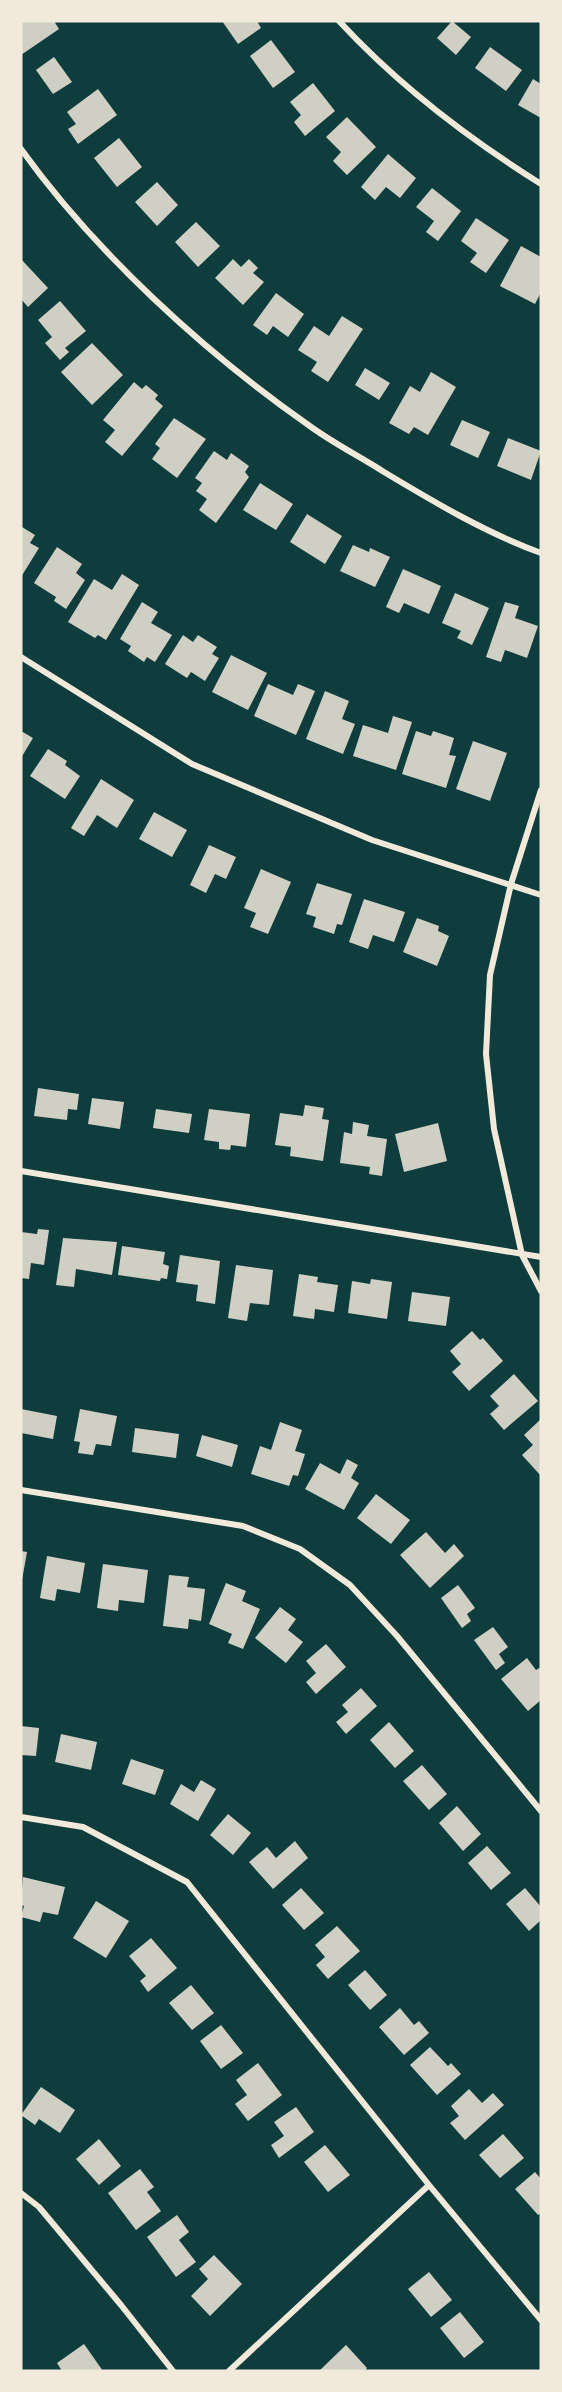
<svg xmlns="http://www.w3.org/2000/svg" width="562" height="2392" font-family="'Golos Text',sans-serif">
<rect width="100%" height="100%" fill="#0f3d3e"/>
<path fill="#cfcfc3" d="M21 21H54L59 29 21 55Z
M222 21H257L261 28 238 44Z
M452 21 471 37 456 55 437 38Z
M271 40 295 72 273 88 250 56Z
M490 47 522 70 506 91 475 68Z
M54 57 72 82 53 94 36 70Z
M533 79 541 84V118L518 105Z
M313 83 335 111 305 136 294 122 301 115 290 102Z
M98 89 117 115 78 144 68 129 76 124 67 112Z
M347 117 376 147 347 175 333 161 341 152 326 137Z
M119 138 142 167 117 187 94 158Z
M388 154 416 178 400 198 386 187 375 200 361 187Z
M157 182 178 205 157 226 135 202Z
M432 188 461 211 438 241 426 232 434 221 416 207Z
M476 218 509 240 486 273 470 262 477 253 461 241Z
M196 222 220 246 198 267 175 242Z
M521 246 541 257V292L535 304 500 286Z
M21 259 48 288 28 307 21 299Z
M233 259 241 267 249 259 258 268 253 273 264 282 243 305 215 278Z
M276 293 304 314 288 337 273 326 267 335 253 325Z
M60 301 86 331 65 348 69 352 60 360 45 343 52 337 38 320Z
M342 316 363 329 328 382 311 371 317 362 298 350 314 326 329 336Z
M92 343 123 375 92 405 61 372Z
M365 368 390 383 379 400 355 385Z
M431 372 456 387 428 435 414 427 409 434 389 423 410 386 420 392Z
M134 382 142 389 146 385 158 395 155 399 163 406 122 456 105 442 115 430 103 420Z
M174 418 206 439 177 478 152 459 160 448 155 444Z
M462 420 490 432 478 458 450 445Z
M508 438 541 451 531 480 497 466Z
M214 451 227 460 231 453 249 466 245 472 249 477 216 523 199 510 207 499 196 491 202 483 195 478Z
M260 483 293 504 276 530 243 510Z
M307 514 342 536 325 564 290 542Z
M22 527 35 535 30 543 39 548 21 577Z
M353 545 369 552 370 548 390 557 375 587 340 571Z
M57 547 82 564 76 573 85 580 66 609 54 601 56 597 34 583Z
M403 569 441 586 429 614 404 603 399 613 386 607Z
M122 574 139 585 106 640 98 635 95 638 68 622 94 579 112 590Z
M455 593 489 608 472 645 457 638 461 631 442 623Z
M142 602 158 612 151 623 172 635 155 662 147 657 144 662 128 651 131 646 120 639Z
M505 602 519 606 515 618 538 626 527 658 505 650 501 662 486 657Z
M183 635 193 642 198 635 217 647 212 654 219 658 205 681 191 672 187 678 165 664Z
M231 655 267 673 248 710 212 692Z
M268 684 293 695 298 684 315 691 296 735 254 716Z
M325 691 349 701 342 719 355 724 343 754 306 739Z
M393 716 412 722 396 770 353 756 363 725 388 733Z
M21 731 33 738 21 758Z
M416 731 431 736 433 731 454 738 449 755 456 756 446 788 402 774Z
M473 741 507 753 490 801 456 789Z
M48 749 67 761 65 765 80 776 65 799 30 776Z
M101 779 134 800 117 828 97 815 84 836 71 828Z
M154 812 187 830 172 857 139 839Z
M209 845 236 857 226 879 215 874 206 893 190 885Z
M261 869 291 882 268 934 250 927 256 913 244 908Z
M317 883 352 894 342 925 337 924 334 934 313 927 316 917 306 914Z
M364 899 405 912 394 942 373 935 368 949 349 942Z
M417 918 439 926 438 931 449 936 437 966 403 952Z
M38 1088 79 1094 77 1110 68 1109 67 1120 34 1116Z
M92 1098 124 1102 120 1129 88 1124Z
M305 1105 324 1108 322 1119 329 1120 323 1161 290 1156 291 1147 275 1145 280 1113 303 1116Z
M156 1109 192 1114 189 1133 153 1128Z
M209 1109 250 1114 246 1147 231 1145 230 1150 219 1149V1142L204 1140Z
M353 1122 369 1125 367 1136 387 1139 382 1176 369 1174 370 1167 340 1163 344 1132 352 1134Z
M438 1123 447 1161 404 1172 395 1134Z
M38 1229 49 1230 44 1265 31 1263 29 1279 21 1278V1232L37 1234Z
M63 1238 117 1242 112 1275 76 1269 74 1287 56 1285Z
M122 1246 165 1252 163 1264 169 1266 167 1279 161 1278 160 1281 118 1275Z
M180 1255 220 1261 215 1304 196 1301 198 1285 176 1282Z
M236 1265 273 1270 269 1305 250 1303 247 1321 228 1318Z
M299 1274 318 1277 317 1282 338 1285 334 1312 315 1309 314 1319 293 1316Z
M371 1279 392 1282 387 1319 348 1313 352 1281 370 1284Z
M412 1292 450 1297 446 1326 408 1321Z
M472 1331 480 1340 483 1338 503 1361 469 1391 452 1372 461 1364 450 1351Z
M514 1374 538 1401 504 1430 490 1414 499 1406 490 1396Z
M21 1409 57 1416 53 1439 21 1433Z
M80 1409 117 1416 111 1446 96 1444 93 1455 78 1453 80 1442 74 1441Z
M541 1419V1476L522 1455 533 1445 524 1435Z
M280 1422 302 1430 295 1451 305 1454 298 1476 293 1475 289 1486 251 1474 260 1446 271 1450Z
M135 1428 179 1434 176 1458 132 1452Z
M202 1435 238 1445 232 1467 196 1456Z
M347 1459 358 1465 351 1478 359 1483 344 1510 305 1489 320 1463 340 1474Z
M376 1494 410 1520 391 1544 357 1518Z
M426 1532 445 1553 454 1544 464 1556 430 1588 400 1555Z
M21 1551 27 1552 22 1580H21Z
M47 1556 85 1563 80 1593 57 1589 55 1601 40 1598Z
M103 1564 148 1570 144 1603 119 1600 118 1611 97 1608Z
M169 1575 189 1577 187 1587 205 1589 201 1621 189 1619 188 1629 163 1626Z
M226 1583 246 1591 242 1601 260 1609 243 1649 228 1643 232 1634 209 1624Z
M458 1585 475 1608 467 1614 471 1621 462 1628 441 1598Z
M280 1607 296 1619 288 1630 303 1642 286 1663 255 1638Z
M493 1627 508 1647 499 1654 505 1663 496 1670 474 1640Z
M326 1644 346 1667 316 1694 306 1682 316 1673 306 1661Z
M527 1658 536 1670 541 1667V1700L528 1711 501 1679Z
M361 1688 377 1706 346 1734 336 1722 348 1712 342 1705Z
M389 1722 414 1751 395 1768 370 1740Z
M21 1726 39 1728 36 1756 21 1755Z
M61 1734 97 1742 91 1770 55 1762Z
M131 1759 164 1770 155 1795 122 1784Z
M422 1765 447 1794 429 1810 403 1781Z
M201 1780 216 1789 198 1821 170 1804 181 1784 194 1792Z
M457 1806 481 1834 463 1851 439 1823Z
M228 1814 251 1833 233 1855 210 1835Z
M295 1841 308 1858 273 1889 249 1862 267 1847 276 1858Z
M487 1846 511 1873 491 1890 468 1863Z
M23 1877 65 1887 58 1915 43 1912 40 1922 21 1917 24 1906 21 1905Z
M301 1888 324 1913 304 1930 282 1905Z
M525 1888 541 1907V1920L529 1931 506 1904Z
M96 1901 129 1921 106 1958 73 1938Z
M337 1926 360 1951 328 1979 316 1965 325 1957 315 1945Z
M151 1938 177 1968 148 1992 140 1981 146 1976 129 1956Z
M365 1970 387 1995 370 2010 348 1985Z
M191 1985 214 2013 192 2030 169 2003Z
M400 2008 414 2025 419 2021 429 2033 404 2055 379 2027Z
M221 2025 243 2053 221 2069 200 2041Z
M430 2047 448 2066 451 2063 461 2074 437 2095 410 2065Z
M258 2063 282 2095 248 2121 235 2104 247 2095 236 2080Z
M41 2087 75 2110 60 2133 39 2119 35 2125 21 2115Z
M469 2089 482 2103 493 2093 504 2105 465 2140 450 2123 459 2116 451 2106Z
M296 2107 314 2132 279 2158 271 2145 284 2136 274 2122Z
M503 2134 524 2158 500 2178 479 2155Z
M99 2139 121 2166 99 2185 76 2159Z
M325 2145 350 2175 328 2192 304 2162Z
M140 2169 154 2187 147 2192 161 2211 136 2230 108 2193Z
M535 2172 541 2179V2213L538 2215 515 2189Z
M177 2215 189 2232 179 2240 196 2262 176 2277 147 2237Z
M214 2255 242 2284 210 2316 191 2296 208 2279 199 2269Z
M429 2272 452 2300 431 2317 408 2289Z
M460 2312 484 2342 464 2358 440 2328Z
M84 2344 103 2371H62L57 2363Z
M346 2345 367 2368 365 2371H319Z"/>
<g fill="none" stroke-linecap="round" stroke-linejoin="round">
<path stroke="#f1e9da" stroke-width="6" d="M339 21C399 86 466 137 541 184
M21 149C95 252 203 351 307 424 331 442 359 456 384 472 434 502 486 533 541 553
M21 657 192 764 372 840 541 895
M541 790 511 884 490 975 486 1054 494 1129 522 1255 541 1291
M21 1171 541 1257
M21 1490 243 1526 300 1549 350 1585 397 1636 541 1811
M21 1817 83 1827 187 1882 429 2185 541 2320
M21 2193 39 2207 121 2305 173 2371
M229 2371 429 2185"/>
</g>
<rect width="562" height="2392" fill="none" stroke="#f1e9da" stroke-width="45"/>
</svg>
